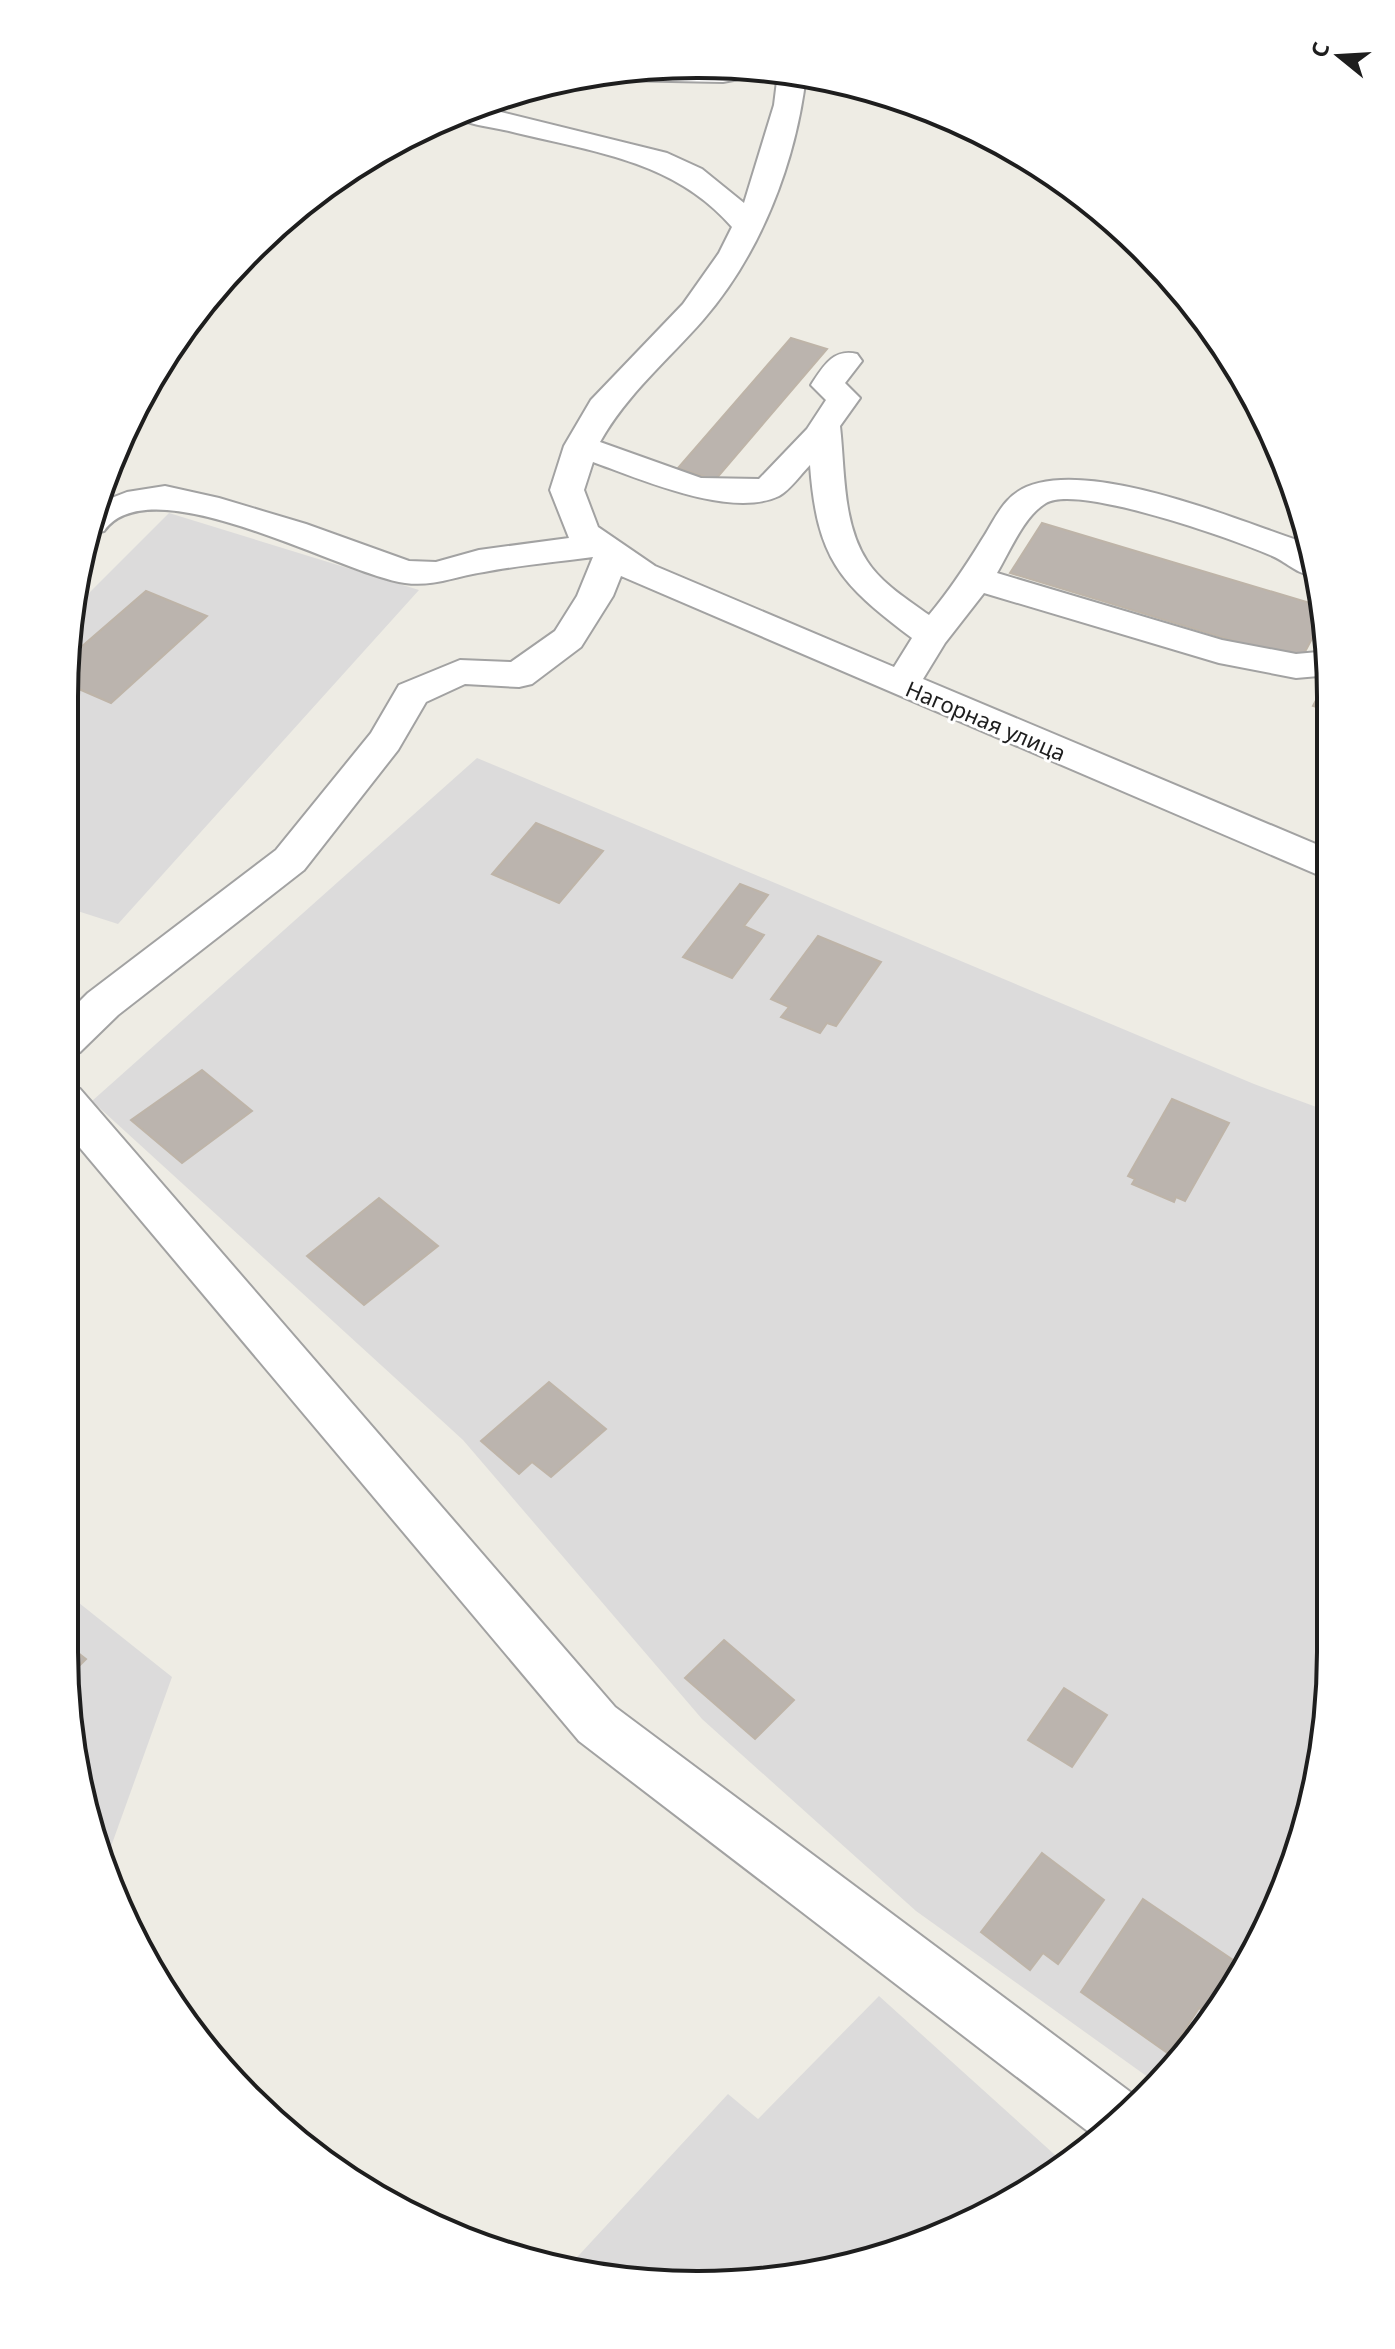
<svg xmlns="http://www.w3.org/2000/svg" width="1395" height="2349" font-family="'Noto Sans',sans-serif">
<rect width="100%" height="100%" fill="#eeece4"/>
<path fill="#dcdbdb" d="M169 513 419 590 118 924 65 907V656L75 607Z
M477 758 1254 1084 1330 1112V1693L1297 1856 1224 2003 1152 2080 916 1911 702 1719 463 1440 92 1101Z
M64 1591 172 1677 104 1866 97 1855 64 1652Z
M879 1996 1065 2164 940 2237 738 2284 568 2267 728 2094 758 2119Z"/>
<path fill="#bbb4ae" stroke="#beb4a8" stroke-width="2" d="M791 338 827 349 715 480 678 468Z
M1042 523 1320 606 1322 620 1300 661 1010 573Z
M146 591 207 616 111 703 65 683V661Z
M1321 691 1330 693V727L1318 724 1326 710 1313 706Z
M536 823 603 851 559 903 492 874Z
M740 884 768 895 744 926 764 935 732 978 683 957Z
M818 936 881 962 836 1026 827 1023 820 1033 781 1017 789 1007 771 999Z
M202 1070 252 1111 182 1163 131 1120Z
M1172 1099 1229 1123 1185 1201 1176 1197 1174 1202 1132 1184 1135 1179 1128 1176Z
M379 1198 438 1246 364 1305 307 1256Z
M549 1382 606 1429 551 1477 532 1462 519 1474 481 1441Z
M724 1640 794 1700 755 1739 685 1678Z
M64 1642 86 1659 68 1677 64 1652Z
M1064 1688 1107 1715 1072 1767 1028 1740Z
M1042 1853 1104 1900 1058 1964 1043 1953 1030 1970 981 1932Z
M1143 1899 1242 1966 1212 2017 1199 2008 1169 2054 1081 1992Z"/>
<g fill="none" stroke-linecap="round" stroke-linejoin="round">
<defs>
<path id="minor" d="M689 65 763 70 760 75 723 82 619 80 609 78 606 73Z
M778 73 806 75C796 162 761 253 703 320 668 360 627 394 600 442L701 478 759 479 807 429 826 400 811 385C823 367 833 348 857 354L862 361 845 383 860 398 840 426C845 469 842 523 867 561 881 583 908 600 929 615 949 591 965 567 981 541 990 528 997 511 1008 500 1058 444 1236 520 1297 540L1308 547 1314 576C1296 574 1286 561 1270 555 1233 539 1078 484 1046 503 1024 516 1010 551 997 573L1222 640 1296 654 1329 651 1330 675 1296 678 1219 663 984 593 945 643 923 679 1330 850V880L621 576 613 596 581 647 532 684 519 687 465 684 426 702 398 750 304 870 118 1015 80 1052 65 1057V1016L88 993 276 850 371 733 399 685 460 660 511 662 555 631 577 596 593 557C557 562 520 565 484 572 456 576 434 587 405 583 343 575 151 464 104 531L92 534 96 504 127 492 165 486 219 498 306 524 409 561 436 562 479 550 569 538 550 490 564 446 591 400 683 304 719 253 732 227C673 159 591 152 509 131 490 127 466 124 449 115L476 106 667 153 702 169 744 203 774 105ZM593 462C640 479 731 519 779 496 790 490 801 474 810 465 817 559 839 583 912 638L894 667 655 566 598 527 584 490Z
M65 1085 80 1089 615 1707 1137 2097 1098 2139 579 1741 65 1130Z"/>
</defs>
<use href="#minor" stroke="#a2a2a2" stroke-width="4"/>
<use href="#minor" fill="#fff" fill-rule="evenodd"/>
</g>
<g text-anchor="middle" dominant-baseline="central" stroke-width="6" stroke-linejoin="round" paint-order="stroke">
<g font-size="22" fill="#1e1e1e" stroke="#fff">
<text transform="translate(986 720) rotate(23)">Нагорная улица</text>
</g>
</g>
<path d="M0 0H1395V2349H0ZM697 78H698A619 619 0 0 1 1317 697V1652A619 619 0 0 1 698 2271H697A619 619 0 0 1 78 1652V697A619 619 0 0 1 697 78Z" fill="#fff" fill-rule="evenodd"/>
<path fill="none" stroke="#1e1e1e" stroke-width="4" d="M697 78H698A619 619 0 0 1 1317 697V1652A619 619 0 0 1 698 2271H697A619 619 0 0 1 78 1652V697A619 619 0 0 1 697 78Z"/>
<g transform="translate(1339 56) rotate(288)" stroke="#ffffff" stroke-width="6" paint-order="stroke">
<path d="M0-6L14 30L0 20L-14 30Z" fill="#1e1e1e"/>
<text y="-12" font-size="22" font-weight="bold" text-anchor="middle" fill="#1e1e1e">С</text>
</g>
</svg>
